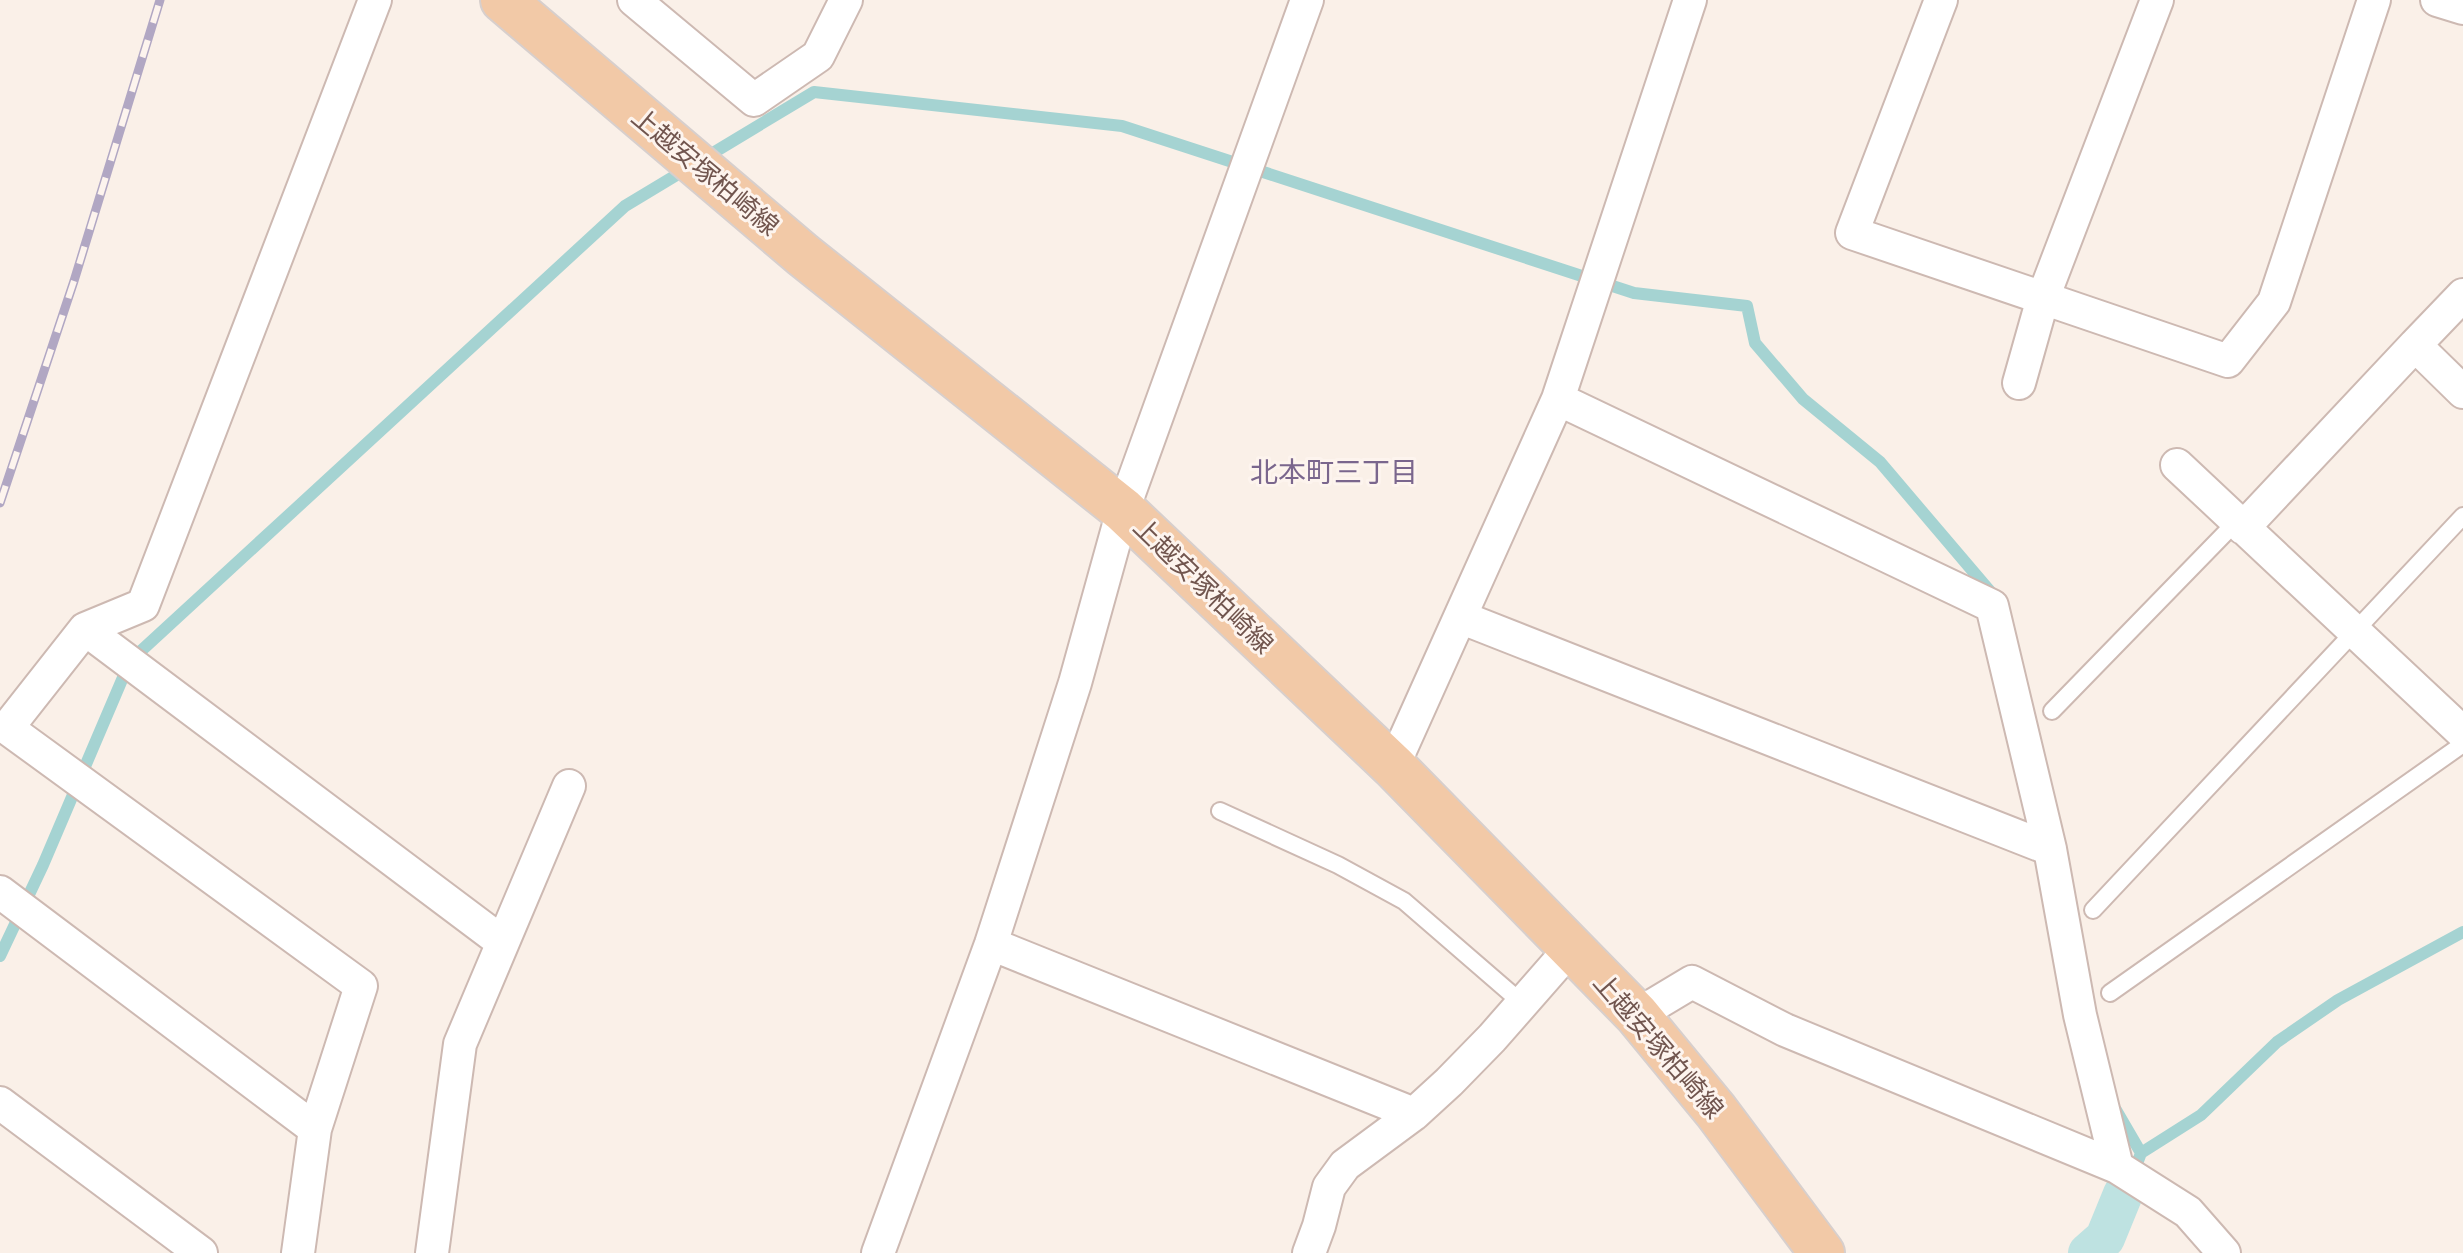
<svg xmlns="http://www.w3.org/2000/svg" width="2463" height="1253" font-family="Karla,'Noto Sans JP',sans-serif">
<rect width="100%" height="100%" fill="#faf0e8"/>
<g fill="none" stroke-linecap="round" stroke-linejoin="round">
<path stroke="#a5d3d2" stroke-width="12" d="M0 956 43 865 130 661 625 206 814 92 1122 126 1634 293 1747 306 1755 343 1803 399 1880 462 1994 596
M2116 1110 2141 1153
M2138 1161 2141 1153 2201 1115 2277 1042 2338 1000 2463 932"/>
<path stroke="#bee2e1" stroke-width="40" d="M2088 1253 2105 1238 2123 1194"/>
<defs>
<path id="lane" d="M2052 711 2236 522
M1220 811 1338 865 1404 901 1523 1004
M2093 910 2463 516
M2110 993 2463 744"/>
<path id="street" d="M634 0 754 100 818 56 846 0
M1941 0 1852 233 2228 361 2274 302 2374 0
M2437 0 2463 8
M2463 295 2415 345 2463 392
M2019 383 2043 298 2157 0
M1558 399 1992 606 2050 849 2080 1015 2117 1167
M2177 465 2463 733
M2243 528 2415 345
M1460 617 2050 849
M85 629 502 942
M1393 766 1558 399 1690 0
M0 892 315 1129
M991 944 1414 1114
M1637 1015 1692 982 1785 1030 2117 1167 2188 1212 2224 1253
M0 1103 201 1253
M298 1253 315 1129 361 986 7 728 85 629 143 605 375 0
M432 1253 460 1044 569 786
M878 1253 991 944 1075 683 1123 510 1307 0
M1309 1253 1319 1226 1329 1187 1345 1165 1414 1114 1449 1082 1492 1038 1570 949"/>
<path id="primary" d="M503 0 803 255 1123 510 1393 766 1637 1015 1716 1111 1822 1253"/>
</defs>
<use href="#lane" stroke="#cdb9b2" stroke-width="20"/>
<use href="#street" stroke="#cdb9b2" stroke-width="36"/>
<use href="#primary" stroke="#d7cfcd" stroke-width="48"/>
<use href="#lane" stroke="#fff" stroke-width="16"/>
<use href="#street" stroke="#fff" stroke-width="32"/>
<use href="#primary" stroke="#f2c9a7" stroke-width="44"/>
<defs>
<path id="rail" d="M0 503 74 281 160 0"/>
</defs>
<use href="#rail" stroke="#b1a7c3" stroke-width="9"/>
<use href="#rail" stroke="#fdf4ee" stroke-width="6" stroke-dasharray="18" stroke-linecap="butt"/>
</g>
<g text-anchor="middle" dominant-baseline="central" stroke-width="6" stroke-linejoin="round" paint-order="stroke">
<g font-size="26" fill="#71554e" stroke="#fdf4ee">
<text transform="translate(705 172) rotate(40)">上越安塚柏崎線</text>
<text transform="translate(1203 586) rotate(44)">上越安塚柏崎線</text>
<text transform="translate(1658 1046) rotate(49)">上越安塚柏崎線</text>
</g>
<g font-size="28" fill="#7a668d" stroke="#fdf4ee">
<text x="1334" y="472">北本町三丁目</text>
</g>
</g>
</svg>
